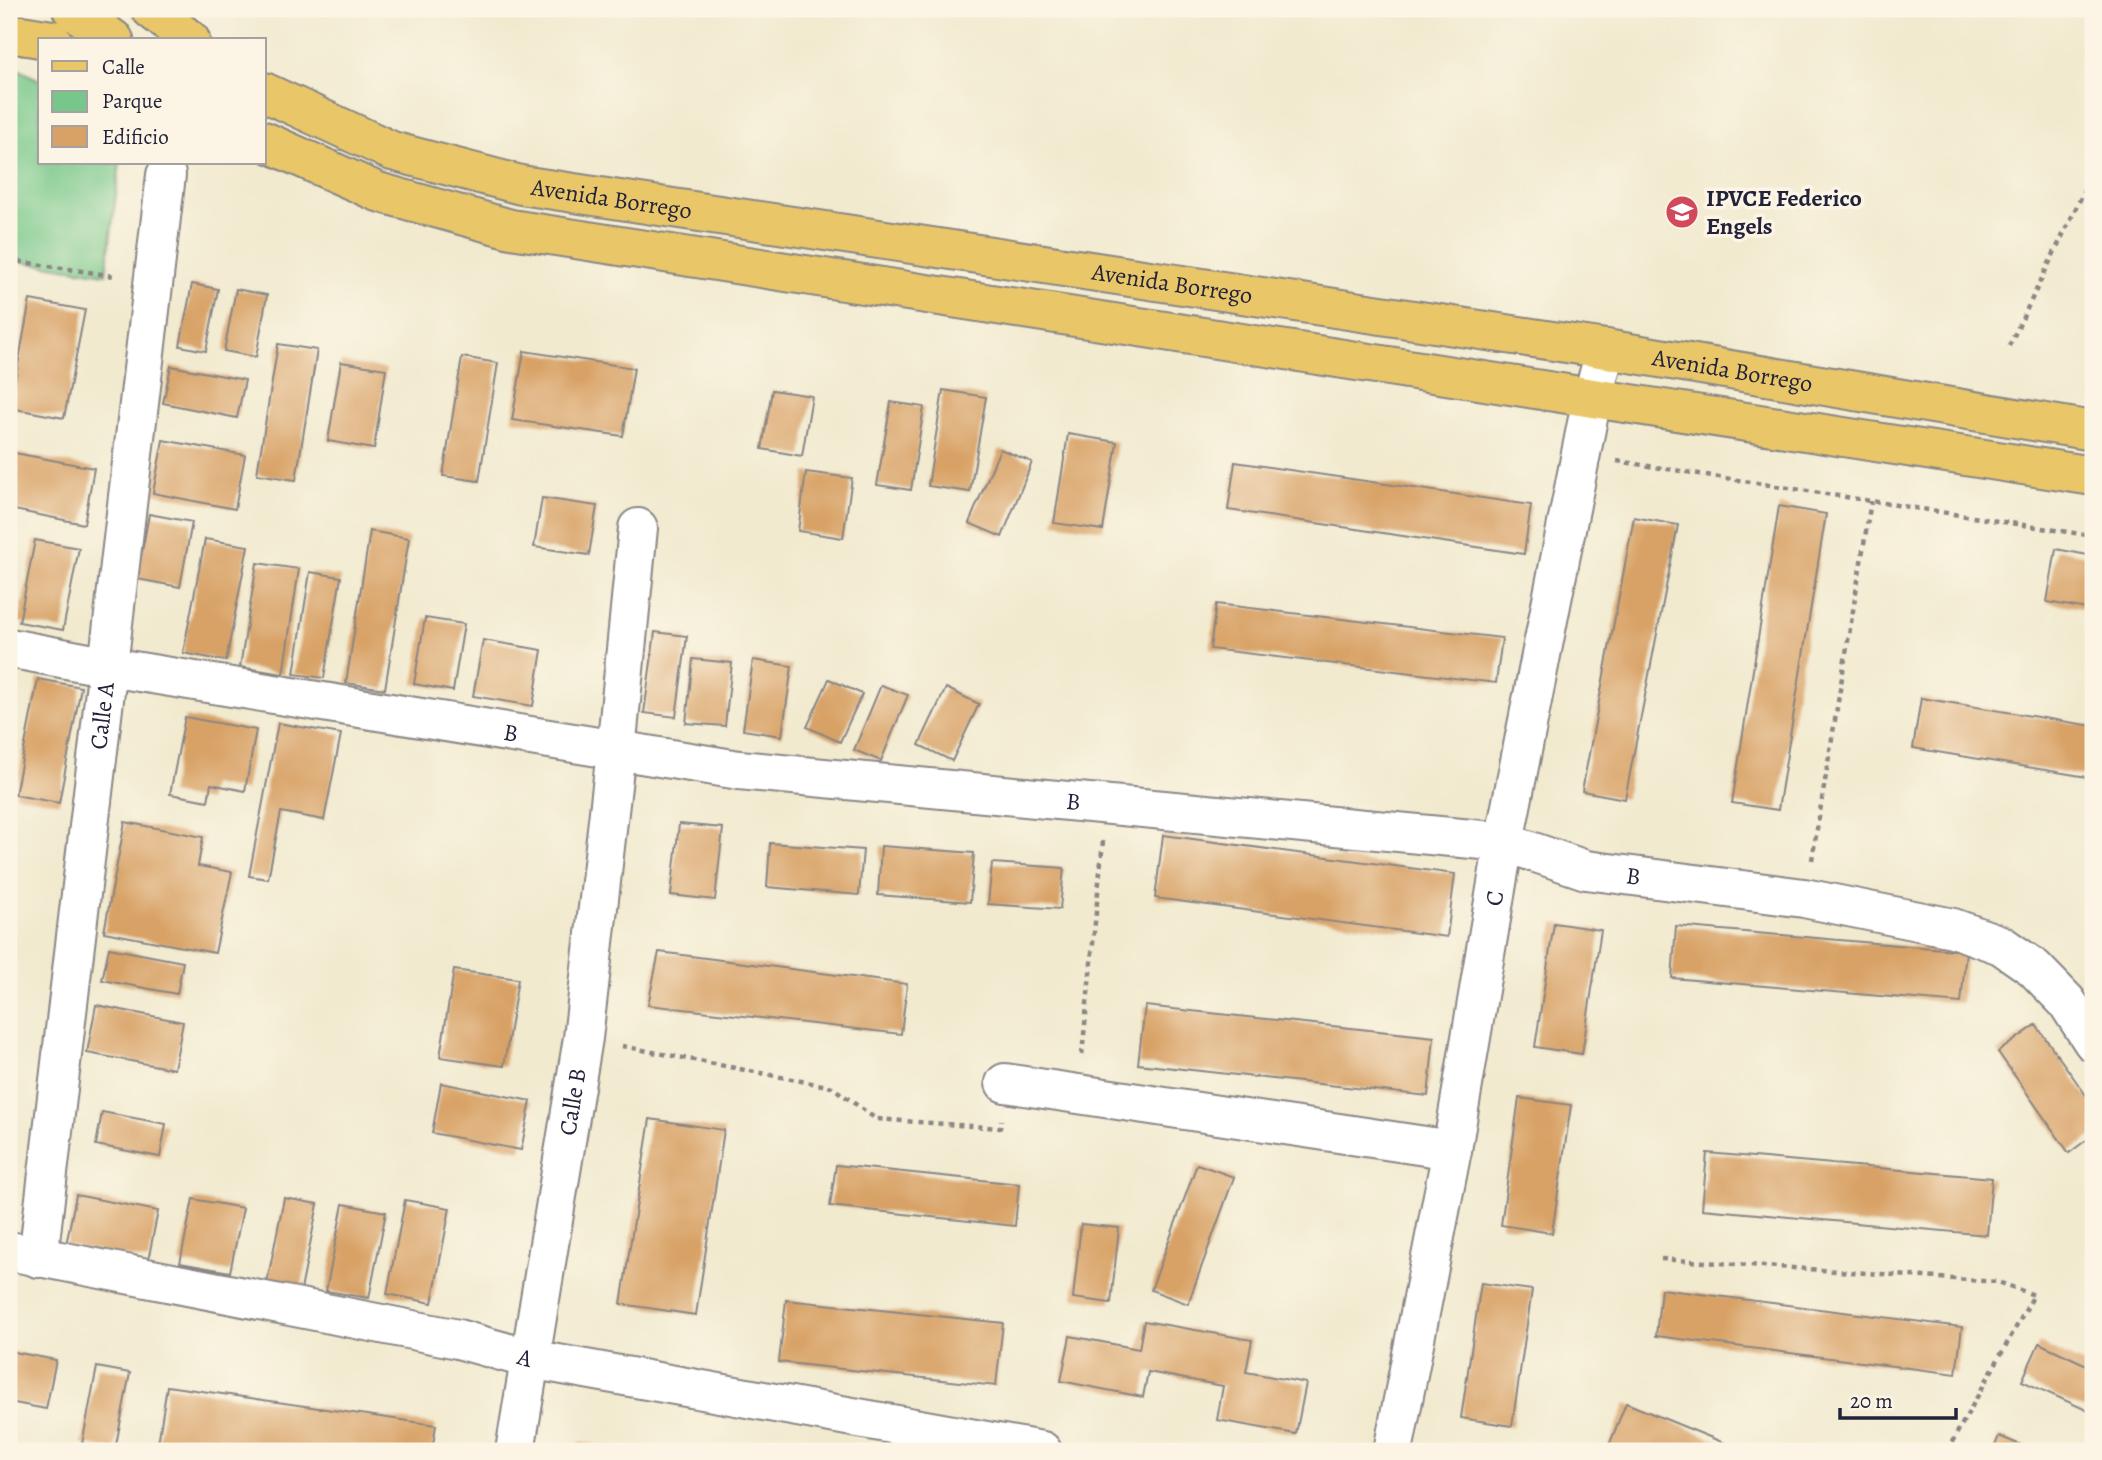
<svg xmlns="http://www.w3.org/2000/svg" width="2102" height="1460" font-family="Alegreya,serif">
<rect width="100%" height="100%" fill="#fcf5e5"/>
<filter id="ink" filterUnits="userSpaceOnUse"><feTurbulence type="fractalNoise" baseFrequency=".0143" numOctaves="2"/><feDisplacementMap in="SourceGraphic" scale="14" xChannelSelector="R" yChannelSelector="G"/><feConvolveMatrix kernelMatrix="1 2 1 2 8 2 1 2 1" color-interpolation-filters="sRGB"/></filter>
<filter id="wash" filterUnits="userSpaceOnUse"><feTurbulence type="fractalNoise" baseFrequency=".00686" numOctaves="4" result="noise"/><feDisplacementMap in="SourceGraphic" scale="28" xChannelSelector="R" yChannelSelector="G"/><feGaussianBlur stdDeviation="1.57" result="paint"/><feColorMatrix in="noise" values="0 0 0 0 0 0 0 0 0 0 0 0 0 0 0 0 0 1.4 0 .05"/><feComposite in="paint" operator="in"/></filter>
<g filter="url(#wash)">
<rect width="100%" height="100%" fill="#f1eacf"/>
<path fill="#76c789" stroke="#4c7462" stroke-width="2" d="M10 65 40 80V163H120L106 274 9 260Z"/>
<g id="blocks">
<path fill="#d8a266" d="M192 284 218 289 206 351 180 346Z
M236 289 267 295 256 357 224 351Z
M30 300 85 310 64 418 10 408Z
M278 344 317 350 296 480 257 474Z
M524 351 634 368 623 436 512 420Z
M462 357 498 363 479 481 443 476Z
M341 362 386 369 374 449 328 441Z
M171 366 245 380 237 418 163 403Z
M772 390 812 396 802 456 762 449Z
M943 390 986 397 970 492 928 486Z
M891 402 924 407 911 490 877 485Z
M1068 434 1117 442 1103 530 1054 523Z
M163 440 245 455 235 509 153 493Z
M1000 449 1032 462 1002 537 969 523Z
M15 453 94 468 84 524 9 509V487Z
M1235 462 1531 505 1524 554 1228 510Z
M806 472 852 478 843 538 798 531Z
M542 498 597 506 589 555 534 547Z
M1779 506 1826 514 1778 810 1732 803Z
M149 514 192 522 180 587 137 579Z
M1634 517 1678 525 1625 799 1582 791Z
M370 531 409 538 385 689 346 683Z
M205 539 248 546 226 661 183 653Z
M35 540 79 548 63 630 19 622Z
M2056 549 2093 556V610L2047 602Z
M257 563 299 569 283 674 240 667Z
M310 572 341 577 324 678 294 674Z
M1216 604 1502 638 1496 683 1210 649Z
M425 618 464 624 453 691 414 684Z
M655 632 687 636 676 717 644 713Z
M483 640 542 650 533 706 473 696Z
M693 659 732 663 725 726 686 723Z
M753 660 792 666 782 736 743 730Z
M38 679 81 687 59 803 15 795Z
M829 679 862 694 840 742 807 727Z
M881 685 908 695 881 761 854 750Z
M946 688 979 704 952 761 919 745Z
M1921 698 2093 726V778L1913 748Z
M185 717 256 730 245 791 211 784 208 801 170 794Z
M278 723 341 734 324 820 281 812 268 879 249 876Z
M125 822 203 837 198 866 232 872 215 953 104 932Z
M679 824 723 828 715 900 671 895Z
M1163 835 1455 874 1447 937 1155 898Z
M770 843 863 850 859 895 767 887Z
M881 846 974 853 970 902 878 895Z
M992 863 1064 868 1060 909 988 904Z
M1554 923 1601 930 1582 1054 1535 1047Z
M1676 926 1966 951 1961 1003 1672 978Z
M109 948 183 962 177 994 102 980Z
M659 952 907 984 901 1034 648 1005Z
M454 970 518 979 504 1066 440 1057Z
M96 1005 183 1022 174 1069 87 1053Z
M1145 1006 1434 1037 1428 1096 1138 1064Z
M2036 1025 2093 1105V1135L2069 1153 1998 1052Z
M441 1083 531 1101 521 1150 432 1133Z
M1519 1098 1571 1105 1552 1233 1501 1225Z
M102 1112 166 1124 160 1157 96 1145Z
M650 1119 724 1130 696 1315 621 1304Z
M1707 1153 1992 1178 1987 1235 1702 1209Z
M1197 1164 1234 1177 1188 1304 1151 1290Z
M836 1165 1019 1184 1015 1226 830 1206Z
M76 1195 158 1211 148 1261 66 1245Z
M284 1198 318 1204 301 1290 267 1283Z
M193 1199 243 1208 230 1272 180 1263Z
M405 1200 450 1208 432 1303 387 1294Z
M343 1204 386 1212 369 1298 326 1291Z
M1081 1224 1119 1228 1111 1303 1073 1298Z
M1481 1283 1532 1290 1512 1426 1461 1418Z
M1661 1289 1962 1327 1956 1374 1656 1336Z
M786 1300 1003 1323 996 1386 779 1362Z
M1144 1321 1252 1340 1246 1372 1306 1383 1296 1434 1217 1420 1223 1386 1148 1372 1143 1397 1061 1381 1070 1336 1139 1349Z
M2039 1343 2093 1368V1413L2022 1381Z
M9 1351 56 1360 46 1409 9 1402Z
M97 1367 130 1373 115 1450 82 1444Z
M167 1386 436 1425 432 1451H209L158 1444Z
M1626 1403 1744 1451H1615L1608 1448Z
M1999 1436 2035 1451H1993Z
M579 1442 628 1450V1451H577Z"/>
</g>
</g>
<g filter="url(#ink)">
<use href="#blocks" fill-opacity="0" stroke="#8a8685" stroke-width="2"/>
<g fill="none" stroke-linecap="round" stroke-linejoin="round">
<defs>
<g id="minor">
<path id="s1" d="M9 648 109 667 739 770 1504 842 1586 870 1804 898 1953 928 2001 945 2034 968 2067 1002 2093 1042"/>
<path d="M1005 1083 1452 1150"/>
<path id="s2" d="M9 1251 458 1339 530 1359 1042 1451"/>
<path id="s3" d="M38 1258 166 175"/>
<path id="s4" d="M515 1451 583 1038 616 751 638 528"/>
<path id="s5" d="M1393 1451 1452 1150 1504 842 1592 398 1606 349"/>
</g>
<g id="major">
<path d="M72 9 114 40"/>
<path d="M151 9 190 40"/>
<path d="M9 33 52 40"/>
<path id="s6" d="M264 92 392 151 521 185 1606 349 2093 431"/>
<path d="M264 141 378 192 511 229 2093 476"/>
</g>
</defs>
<use href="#minor" stroke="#8a8685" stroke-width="42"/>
<use href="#major" stroke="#8a8685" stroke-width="42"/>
<path stroke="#8a8685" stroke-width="4.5" stroke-dasharray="5 5" stroke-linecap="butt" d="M9 260 115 276
M2009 346 2093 173
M1617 461 2093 536
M1812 860 1871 501
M622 1046 832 1087 876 1119 1000 1128 1001 1120
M1082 1055 1103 841
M1661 1259 1998 1282 2034 1295 1947 1451"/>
<use href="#minor" stroke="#fff" stroke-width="38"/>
<use href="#major" stroke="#e9c769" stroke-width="38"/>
</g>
</g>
<defs>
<symbol id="school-disc" viewBox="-11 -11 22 22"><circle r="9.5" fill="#d1495b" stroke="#fcf5e5"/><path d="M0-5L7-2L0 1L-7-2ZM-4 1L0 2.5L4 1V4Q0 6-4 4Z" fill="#fff"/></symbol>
</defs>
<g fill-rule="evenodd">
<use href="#school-disc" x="1663" y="193" width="38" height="38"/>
</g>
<g text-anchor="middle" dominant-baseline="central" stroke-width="7" stroke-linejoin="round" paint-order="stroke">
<g font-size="24" font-weight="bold" fill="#22223b" stroke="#fcf5e5" text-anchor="start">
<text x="1706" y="198">IPVCE Federico<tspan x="1706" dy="28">Engels</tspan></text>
</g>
<g font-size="24" fill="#22223b" stroke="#fcf5e5">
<text stroke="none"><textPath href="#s6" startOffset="366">Avenida Borrego</textPath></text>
<text stroke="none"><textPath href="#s6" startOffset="933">Avenida Borrego</textPath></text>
<text stroke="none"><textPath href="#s6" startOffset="1500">Avenida Borrego</textPath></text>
<text stroke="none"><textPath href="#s3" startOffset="546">Calle A</textPath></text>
<text stroke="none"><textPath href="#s1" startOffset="509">B</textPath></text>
<text stroke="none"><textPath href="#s1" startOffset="1076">B</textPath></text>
<text stroke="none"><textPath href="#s1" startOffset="1643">B</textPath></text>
<text stroke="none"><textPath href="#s5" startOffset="562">C</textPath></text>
<text stroke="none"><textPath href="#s4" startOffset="354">Calle B</textPath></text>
<text stroke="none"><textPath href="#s2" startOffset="527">A</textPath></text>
</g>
</g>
<rect width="2102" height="1460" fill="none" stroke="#fcf5e5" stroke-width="35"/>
<rect x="38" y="38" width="228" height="126" fill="#fcf5e5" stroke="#a5a1a1" stroke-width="2"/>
<rect x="52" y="61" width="35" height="10" fill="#e9c769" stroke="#a5a1a1" stroke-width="2"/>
<text x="102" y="74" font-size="21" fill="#22223b">Calle</text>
<rect x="52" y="91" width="35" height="21" fill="#76c789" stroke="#a5a1a1" stroke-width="2"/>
<text x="102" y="108" font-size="21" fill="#22223b">Parque</text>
<rect x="52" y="126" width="35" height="21" fill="#d8a266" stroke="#a5a1a1" stroke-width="2"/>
<text x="102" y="144" font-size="21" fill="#22223b">Edificio</text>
<path d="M1840 1408v10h116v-10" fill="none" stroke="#22223b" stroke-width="3.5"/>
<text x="1850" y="1408" font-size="21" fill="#22223b" stroke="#fcf5e5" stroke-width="5" paint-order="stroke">20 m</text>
</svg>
